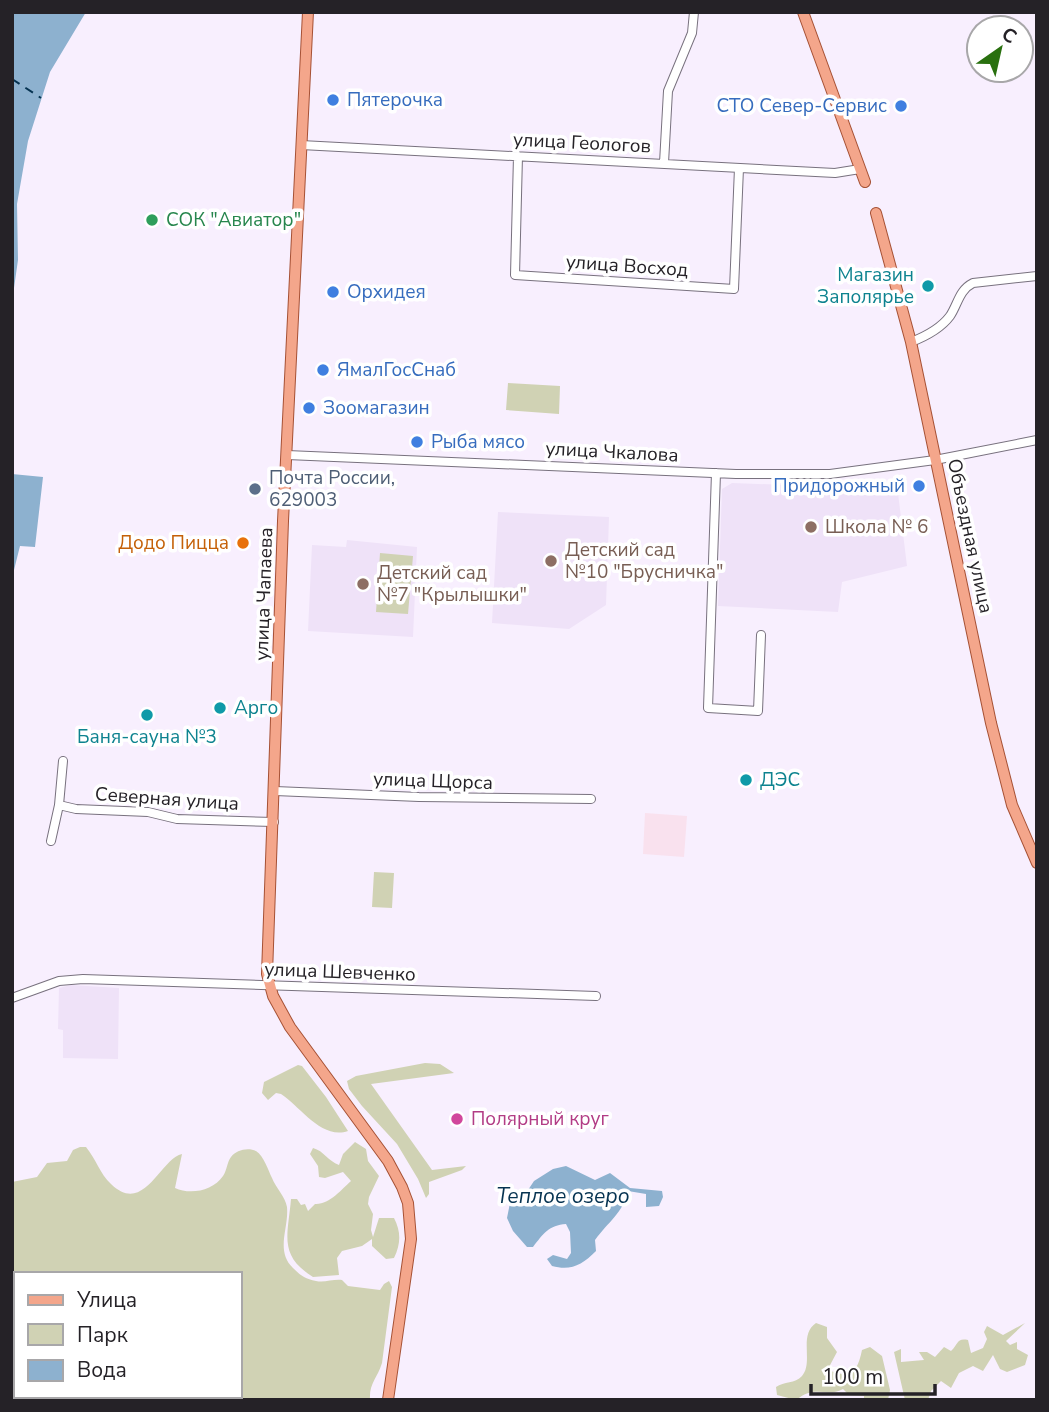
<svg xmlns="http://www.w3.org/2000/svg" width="1049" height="1412" font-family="'Nunito Sans',sans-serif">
<rect width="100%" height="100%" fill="#f8effe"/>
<path fill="#efe2f8" d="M732 483 839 487 897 485 907 566 842 582 838 612 718 606 722 489Z
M498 512 609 517 606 605 569 629 492 623Z
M347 540 417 547 413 637 308 631 312 545 346 547Z
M71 985 119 988 118 1059 63 1058V1030L58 1029 59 988Z"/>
<path fill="#f9e1ee" d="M645 813 687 816 684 857 643 854Z"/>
<path fill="#d0d2b4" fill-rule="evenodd" d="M508 383 560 386 559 414 506 410Z
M380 553 413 556 408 614 376 612Z
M374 872 394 873 392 908 372 907Z
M425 1063 440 1064 454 1073 371 1084 432 1170 466 1166 462 1170 429 1182V1194L426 1198 418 1179 397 1144 362 1106 349 1089 347 1081 356 1076Z
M298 1065 302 1066 326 1097 348 1131C321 1140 300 1106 281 1094L276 1093 268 1100 262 1093 264 1082Z
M355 1142 366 1149 368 1161 379 1176 369 1197 368 1204 373 1214 371 1230 373 1237 379 1218H394C401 1232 401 1243 394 1258L386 1259 372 1246V1239L362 1246 342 1251 337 1258 339 1275 313 1277C278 1255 288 1235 291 1199H297L301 1205 305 1204 308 1211 315 1204C329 1205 342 1189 351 1181L343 1172 325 1178 319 1177 318 1166 310 1154 313 1148C324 1151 328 1161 339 1165L343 1154Z
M80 1147H86C96 1159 100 1174 111 1184 144 1216 160 1159 182 1154L175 1188C190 1195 213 1191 223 1176 227 1170 227 1162 231 1157 236 1150 248 1147 256 1151 264 1156 268 1170 272 1178 276 1188 285 1196 287 1207 289 1228 275 1251 293 1268 300 1275 305 1279 316 1281 324 1283 333 1279 342 1280L348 1286 380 1290 384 1284 389 1281 392 1287 382 1363C377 1379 369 1383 370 1400H12V1182L37 1177 47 1163 67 1161 73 1150ZM16 1274H240V1396H16Z
M816 1323 827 1327V1338L837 1352 829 1367 831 1371C852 1379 858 1370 862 1350L870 1347 882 1356 890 1390 888 1400H864V1396L849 1395 843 1389C826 1398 816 1384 796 1400L777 1395 776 1387C784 1381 795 1384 802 1376 814 1362 798 1335 816 1323Z
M1025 1323 1006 1341 1010 1345 1017 1342V1349L1028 1355 1025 1365 1007 1372 1000 1369 993 1355 983 1371 973 1366 959 1373 951 1388 941 1381 931 1391 928 1400H905L894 1352 901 1349V1362L924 1360 919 1352H927L935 1357 944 1347 951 1351C959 1344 956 1338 968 1340L971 1353 983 1348 987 1339 984 1332 987 1326 1003 1335Z"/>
<path fill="#8db1cf" d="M12 12H86L50 72 28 141 17 204 18 260 12 302Z
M12 474 43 477 35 547 20 546 13 574Z
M566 1166 595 1180 610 1173 630 1188 662 1191 663 1197 659 1206 646 1207V1194L628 1191C623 1213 608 1222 595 1240L596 1251C582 1265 571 1271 552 1266L547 1259 553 1255 567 1259 571 1253 570 1232 566 1224C549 1225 543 1234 533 1247H527L513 1231 507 1218 510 1203 528 1190 534 1181 553 1169Z"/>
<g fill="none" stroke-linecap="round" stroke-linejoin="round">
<path stroke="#063351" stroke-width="2" stroke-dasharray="9 7" stroke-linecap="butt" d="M12 79 41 98"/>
<defs>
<path id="minor" d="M301 145 835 173 860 169
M518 156 515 275 734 289 739 168
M664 163 668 91 692 33 694 12
M911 342C924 337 941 328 950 316 958 304 959 290 973 283L1037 276
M287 455 736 474H830L935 460 1037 440
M716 473 708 708 758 711 761 635
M275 791 419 797 591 799
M59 805 76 809 148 812 177 819 274 822
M51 841 59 805 63 761
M12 998 59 981 83 979 596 996"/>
<path id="major" d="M308 12 283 521 267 974 273 996 290 1027 388 1161 402 1187 408 1203 411 1239 388 1400
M803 12 865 182
M876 213 911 342 991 723 1012 805 1037 863"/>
</defs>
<use href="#minor" stroke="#78717e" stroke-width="10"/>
<use href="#major" stroke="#a65135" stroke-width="12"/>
<use href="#minor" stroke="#fff" stroke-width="8"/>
<use href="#major" stroke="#f4a68b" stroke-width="10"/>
</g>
<g fill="#3f7fe0" stroke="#fff" stroke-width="2.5">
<circle cx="333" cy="100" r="7"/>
<circle cx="901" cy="106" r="7"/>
<circle cx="333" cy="292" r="7"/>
<circle cx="323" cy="370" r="7"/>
<circle cx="309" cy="408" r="7"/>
<circle cx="417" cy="442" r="7"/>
<circle cx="919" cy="486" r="7"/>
</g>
<circle fill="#2e9e5b" stroke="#fff" stroke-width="2.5" cx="152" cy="220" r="7"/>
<g fill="#0f9aa8" stroke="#fff" stroke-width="2.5">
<circle cx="928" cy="286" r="7"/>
<circle cx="220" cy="708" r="7"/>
<circle cx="147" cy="715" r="7"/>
<circle cx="746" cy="780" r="7"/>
</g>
<circle fill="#5c6f8a" stroke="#fff" stroke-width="2.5" cx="255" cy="489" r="7"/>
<g fill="#8d6e63" stroke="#fff" stroke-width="2.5">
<circle cx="811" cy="527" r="7"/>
<circle cx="551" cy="561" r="7"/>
<circle cx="363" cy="584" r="7"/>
</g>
<circle fill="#e8710a" stroke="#fff" stroke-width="2.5" cx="243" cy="543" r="7"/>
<circle fill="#d1479c" stroke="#fff" stroke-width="2.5" cx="457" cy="1119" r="7"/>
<g text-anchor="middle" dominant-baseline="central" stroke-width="7" stroke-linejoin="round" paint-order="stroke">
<g font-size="19" fill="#366cbe" stroke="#fff" text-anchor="start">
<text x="347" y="100">Пятерочка</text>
<text x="887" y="106" text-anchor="end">СТО Север-Сервис</text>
<text x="347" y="292">Орхидея</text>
<text x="337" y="370">ЯмалГосСнаб</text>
<text x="323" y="408">Зоомагазин</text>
<text x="431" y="442">Рыба мясо</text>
<text x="905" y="486" text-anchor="end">Придорожный</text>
</g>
<g font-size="19" fill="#252227" stroke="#fff">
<text transform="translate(582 143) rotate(3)">улица Геологов</text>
<text transform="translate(627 266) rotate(4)">улица Восход</text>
<text transform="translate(612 452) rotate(3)">улица Чкалова</text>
<text transform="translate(970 536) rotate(78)">Объездная улица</text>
<text transform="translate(264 594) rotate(-88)">улица Чапаева</text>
<text transform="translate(433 781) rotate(2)">улица Щорса</text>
<text transform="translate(167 799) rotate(4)">Северная улица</text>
<text transform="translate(340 972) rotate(2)">улица Шевченко</text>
</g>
<g font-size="19" fill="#27864d" stroke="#fff" text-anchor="start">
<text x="166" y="220">СОК "Авиатор"</text>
</g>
<g font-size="19" fill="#0d838f" stroke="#fff" text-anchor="start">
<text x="914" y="275" text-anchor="end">Магазин<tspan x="914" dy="22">Заполярье</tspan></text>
<text x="234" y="708">Арго</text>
<text x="147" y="737" text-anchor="middle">Баня-сауна №3</text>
<text x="760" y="780">ДЭС</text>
</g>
<g font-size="19" fill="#4e5e75" stroke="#fff" text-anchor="start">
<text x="269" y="478">Почта России,<tspan x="269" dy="22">629003</tspan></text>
</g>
<g font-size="19" fill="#785e54" stroke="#fff" text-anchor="start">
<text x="825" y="527">Школа № 6</text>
<text x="565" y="550">Детский сад<tspan x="565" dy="22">№10 "Брусничка"</tspan></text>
<text x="377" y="573">Детский сад<tspan x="377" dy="22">№7 "Крылышки"</tspan></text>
</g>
<g font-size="19" fill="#c56008" stroke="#fff" text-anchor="end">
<text x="229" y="543">Додо Пицца</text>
</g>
<g font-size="19" fill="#b23c85" stroke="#fff" text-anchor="start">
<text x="471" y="1119">Полярный круг</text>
</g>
<g font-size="21" font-style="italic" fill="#063351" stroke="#fff">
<text x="563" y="1196">Теплое озеро</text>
</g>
</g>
<rect width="1049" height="1412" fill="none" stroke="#252227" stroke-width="28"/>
<rect x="14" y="1272" width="228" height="126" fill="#ffffff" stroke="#a8a7a9" stroke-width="2"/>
<rect x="28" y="1295" width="35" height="10" fill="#f4a68b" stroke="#a8a7a9" stroke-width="2"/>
<text x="77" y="1307" font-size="21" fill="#252227">Улица</text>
<rect x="28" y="1324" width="35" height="21" fill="#d0d2b4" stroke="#a8a7a9" stroke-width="2"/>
<text x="77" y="1342" font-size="21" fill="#252227">Парк</text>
<rect x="28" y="1360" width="35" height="21" fill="#8db1cf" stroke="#a8a7a9" stroke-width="2"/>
<text x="77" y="1377" font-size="21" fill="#252227">Вода</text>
<g transform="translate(1000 49) rotate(34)"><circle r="33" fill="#ffffff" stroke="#a8a7a9" stroke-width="2"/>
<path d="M0-5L12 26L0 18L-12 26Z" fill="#29700f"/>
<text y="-10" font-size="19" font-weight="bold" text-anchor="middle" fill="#252227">С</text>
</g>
<path d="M811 1384v10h124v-10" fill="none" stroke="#252227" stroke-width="3.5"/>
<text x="822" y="1384" font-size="21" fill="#252227" stroke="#ffffff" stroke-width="5" paint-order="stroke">100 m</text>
</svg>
